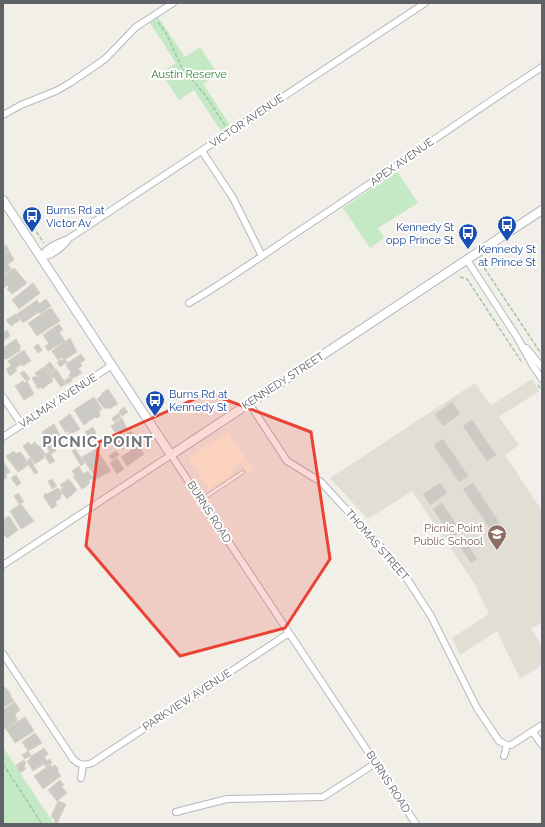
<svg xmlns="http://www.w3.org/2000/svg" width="545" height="827" font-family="Raleway,sans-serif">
<rect width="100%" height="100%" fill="#f1efe8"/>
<path fill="#fef7e0" d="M228 432 254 470 249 474 240 463 235 467 231 476 209 490 188 458Z"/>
<path fill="#e1ded6" d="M532 379 539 391 499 417 519 445 505 455 542 511V622L531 629 542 646V665L520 679 497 631 460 655 452 638 489 614 474 583 412 491 368 519 330 478 475 383 491 405Z"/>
<path fill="#c5e8c5" d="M158 17 185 57 200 47 218 74 203 84 230 125 221 131 194 90 179 100 161 73 176 63 150 23Z
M397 171 418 203 378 228 384 238 370 248 343 208Z
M3 747 54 824H3Z"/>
<path fill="#cccac5" stroke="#d6d1c6" d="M6 245 9 250 3 254V247Z
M9 251 14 260 8 264 11 269 3 275V255Z
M14 268 27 283 12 294 7 289 9 287 7 285 3 289V276Z
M33 283 40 293 19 309 12 300Z
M46 299 51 306 40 314 39 312 23 323 17 314 37 300 39 304Z
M51 308 60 321 37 336 28 323Z
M16 314 20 320 11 326 6 320Z
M59 324 63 330 59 332 65 341 48 351 45 346 49 344 43 335Z
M7 330 10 336 3 341V333Z
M70 338 77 352 64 360 62 357 58 360 52 351Z
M16 339 21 347 19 348 21 350 7 359 6 358 4 360 3 348Z
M38 344 42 350 38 353 34 347Z
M24 350 31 361 23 366 22 364 15 368 17 371 10 376 6 369 11 366 8 361Z
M81 354 85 360 80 363 82 366 78 368 82 373 71 379 69 375 71 372 66 366H67L66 364Z
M63 359 64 360 65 359 67 362 60 367 57 362Z
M50 362 55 369 51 372 46 365Z
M46 365 54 377 51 379 44 367Z
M44 367 53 381 42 389 41 387 38 389 32 378 35 376 37 378 38 377 35 373Z
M56 369 66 384 61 387 51 373Z
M24 371 30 379 26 381 20 373Z
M70 377 72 381 67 384 65 380Z
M23 381 25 383 27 381 34 394 24 400 15 386Z
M108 389 118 404 109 409 108 407 106 409 103 407 97 399 102 395 101 394Z
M94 397 102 409 99 411 100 414V416L97 418 95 417 84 425 74 410Z
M452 402 460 414 443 426 435 414Z
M124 407 128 412 122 416 119 411Z
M119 413 121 417 114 422 112 418Z
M70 414 80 429 73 433 72 432 69 434 68 431 66 433 59 422Z
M122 418 127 429 117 436 111 426Z
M472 420 496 455 487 461 463 426Z
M54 424 61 437 49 444 48 442 45 443 41 438 44 436 42 432Z
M93 427 96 433 89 438 85 432Z
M131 431 137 440 123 449 120 445 116 448 112 443Z
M68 434 75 444 70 446 63 437Z
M110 437 113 441 107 445 104 441Z
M443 439 468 476 459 482 434 445Z
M28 442 31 445 35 442 39 447 40 446 45 454 43 455 44 458 35 464 23 446Z
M51 443 56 451 51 454 46 446Z
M136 446 137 447 139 446 144 454 127 466 121 457 132 450 131 449Z
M75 449 85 463 81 466 72 451Z
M96 449 111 471 96 479 82 457Z
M14 451 16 454 20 452 22 454 27 461 25 462 27 466 18 472 6 456Z
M116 451 119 455 112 460 109 456Z
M49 452 55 461 50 464 44 455Z
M30 458 34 465 31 468 25 462Z
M117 458 124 469 117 474 110 463Z
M3 461 10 472 5 475 7 477 3 480Z
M34 466 38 472 35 474 31 468Z
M79 466 83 474 88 471 93 478 88 481 90 483 87 485V486L82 489 73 476 75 475 72 471Z
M16 475 21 483 17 486 11 478Z
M52 479 57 486 52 489 48 481Z
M69 479 77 490 67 499 60 490 63 488 60 485Z
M440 483 447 493 430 505 423 494Z
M473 483 502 527 493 533 463 489Z
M58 488 62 494 60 496 61 498 55 502 57 505 52 509 43 496 46 493 47 494Z
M18 493 24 502 19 504 14 496Z
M442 503 461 531 452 537 433 509Z
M21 504 34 521 21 529 10 511Z
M9 516 18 530 7 538 3 534V522L5 524H6L3 520Z
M463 538 477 559 471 563 457 541Z
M5 687 11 694 10 695 14 701 3 708V689Z
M15 702 20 710 15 714 17 721 3 730V710Z
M25 717 34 731 15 743 6 729Z
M35 733 42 743 28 751 22 742Z
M44 748 48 754 44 757 47 761 50 759 52 763 46 767 44 764 33 771 27 761 30 759V757Z
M28 751 31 755 25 759 22 755Z
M24 760 26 764 24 766 26 769 20 773 16 765Z
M50 765 52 767 55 765 57 767 59 770 57 771 61 776 43 789 34 776Z
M60 780 64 785 62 787 67 793 57 801 48 790Z
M58 801 66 804 57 824 54 822 55 819 51 817Z"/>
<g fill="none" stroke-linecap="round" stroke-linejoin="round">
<defs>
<path id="service" d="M201 500 243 472"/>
<path id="minor" d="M3 115 21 105 56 91 70 83 105 59 136 27 173 3
M202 151 233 198 262 256
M41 257C47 247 57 243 68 239L425 3
M41 257C52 256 60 249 67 241
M467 260 517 337 533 366 542 379
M189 303C225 282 259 258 293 235 377 180 458 122 542 67
M526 348 542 367
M3 397 22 425
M249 403 287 461 321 482 400 568 431 616 477 708 499 741 507 745H511L542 725
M3 437 112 365
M3 565 171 455 416 824
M3 654 73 759C79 765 84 766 92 763L289 633
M533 732 542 745
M504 756 507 745
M81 778 83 765
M176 812 227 799 323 797 376 763"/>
<path id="tertiary" d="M3 200 171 455 542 210"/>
</defs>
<use href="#service" stroke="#b5b8bc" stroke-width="4.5"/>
<use href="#minor" stroke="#b5b8bc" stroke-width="8"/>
<use href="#tertiary" stroke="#b5b8bc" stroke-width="10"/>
<path stroke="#9cc7a9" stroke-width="1.5" stroke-dasharray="4 2" stroke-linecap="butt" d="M158 22 166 33 182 68 206 96 226 127
M23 212 44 243
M481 263 542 355
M460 277 467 279 521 361
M538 385 542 391
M3 764 42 824"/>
<use href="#service" stroke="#fff" stroke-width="3"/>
<use href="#minor" stroke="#fff" stroke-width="6"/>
<use href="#tertiary" stroke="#fff" stroke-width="8"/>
</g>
<path fill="#ea4335" fill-opacity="0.2" stroke="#ea4335" stroke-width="3" stroke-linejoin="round" d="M208 393 311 432 330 559 285 628 180 656 86 546 99 442Z"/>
<defs>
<symbol id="bus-pin" viewBox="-11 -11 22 30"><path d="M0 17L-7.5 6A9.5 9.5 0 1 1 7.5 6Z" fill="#1a4fb4" stroke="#fff"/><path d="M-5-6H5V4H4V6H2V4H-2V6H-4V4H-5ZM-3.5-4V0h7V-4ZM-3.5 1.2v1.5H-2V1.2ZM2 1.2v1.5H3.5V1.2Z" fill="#fff"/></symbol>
<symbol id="school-pin" viewBox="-11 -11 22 30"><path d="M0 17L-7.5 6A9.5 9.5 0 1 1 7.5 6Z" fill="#8d6e63" stroke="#fff"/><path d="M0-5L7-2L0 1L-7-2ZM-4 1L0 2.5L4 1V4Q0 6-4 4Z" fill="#fff"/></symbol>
</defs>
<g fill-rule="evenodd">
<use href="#bus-pin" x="21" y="205" width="22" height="30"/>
<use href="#bus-pin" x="496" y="214" width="22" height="30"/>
<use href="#bus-pin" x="457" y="222" width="22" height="30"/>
<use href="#bus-pin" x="144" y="389" width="22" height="30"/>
<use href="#school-pin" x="486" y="523" width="22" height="30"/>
</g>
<g text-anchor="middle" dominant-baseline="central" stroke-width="4" stroke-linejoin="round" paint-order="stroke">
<g font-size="11" fill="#348238" stroke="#fff">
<text x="189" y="74">Austin Reserve</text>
</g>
<g font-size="11" fill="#5f6368" stroke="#fff">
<text transform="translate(247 121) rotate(-34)">VICTOR AVENUE</text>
<text transform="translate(402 162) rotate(-35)">APEX AVENUE</text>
<text transform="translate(283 381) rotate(-33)">KENNEDY STREET</text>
<text transform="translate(58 401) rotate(-33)">VALMAY AVENUE</text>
<text transform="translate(209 512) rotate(57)">BURNS ROAD</text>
<text transform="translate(377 545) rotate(49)">THOMAS STREET</text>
<text transform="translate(187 700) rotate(-33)">PARKVIEW AVENUE</text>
<text transform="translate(388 782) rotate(57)">BURNS ROAD</text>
</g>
<g font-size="11" fill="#164399" stroke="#fff" text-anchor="start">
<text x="46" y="210">Burns Rd at<tspan x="46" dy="13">Victor Av</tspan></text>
<text x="454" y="227" text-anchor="end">Kennedy St<tspan x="454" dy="13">opp Prince St</tspan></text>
<text x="507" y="249" text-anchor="middle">Kennedy St<tspan x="507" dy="13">at Prince St</tspan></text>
<text x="169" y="394">Burns Rd at<tspan x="169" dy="13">Kennedy St</tspan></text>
</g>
<g font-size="11" fill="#785e54" stroke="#fff" text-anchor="end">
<text x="483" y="528">Picnic Point<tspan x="483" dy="13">Public School</tspan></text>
</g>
<g font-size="15" font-weight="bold" letter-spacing="1" fill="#70757a" stroke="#fff">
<text x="98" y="442">PICNIC POINT</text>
</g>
</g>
<rect width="545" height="827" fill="none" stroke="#5f6368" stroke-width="8"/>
</svg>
